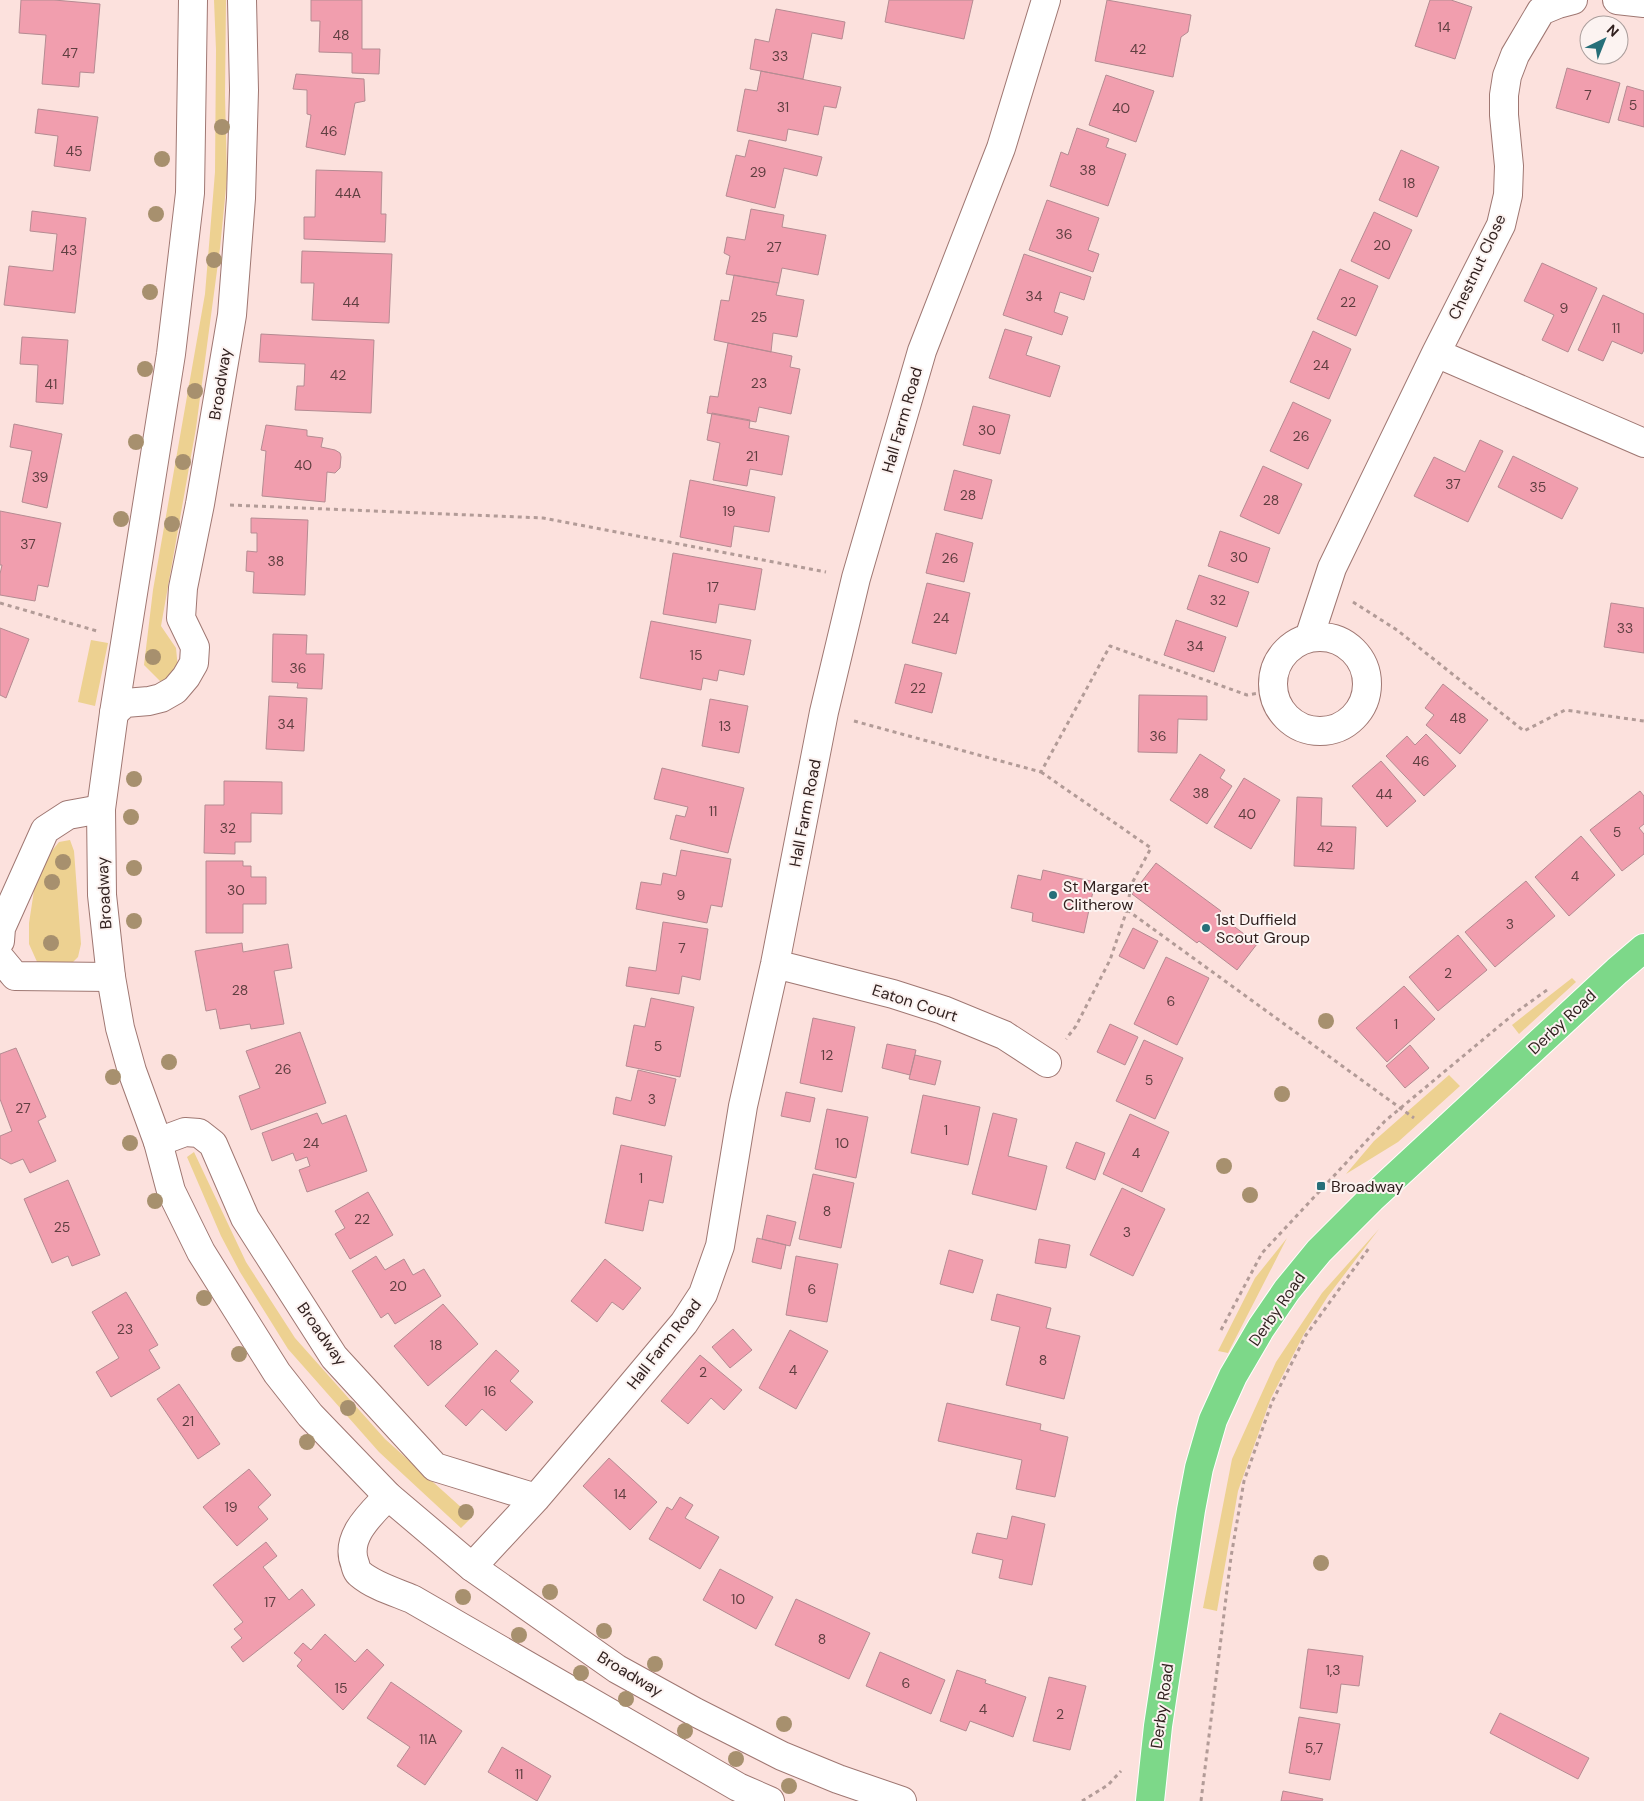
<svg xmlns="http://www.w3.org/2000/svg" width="1644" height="1801" font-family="'DM Sans',sans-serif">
<rect width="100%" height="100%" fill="#fce1dd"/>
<path fill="#edd191" d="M214 0H226L225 95 227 178 220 248 196 428 161 626 176 648 178 669 168 680 160 681 144 665 153 590 205 294 215 172 216 50Z
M91 640 108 643 95 706 78 702Z
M70 840 74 851 81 944 78 957 73 962 48 965 38 964 29 944V923L35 884 43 862 59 842Z
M1572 978 1576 982 1519 1034 1512 1025Z
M1449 1075 1460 1086 1398 1142 1346 1174 1374 1141Z
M194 1152 246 1262 295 1338 385 1439 472 1517 461 1528 379 1452 288 1349 240 1272 221 1236 187 1157Z
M1379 1229 1328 1296 1304 1334 1271 1398 1238 1491 1217 1611 1203 1608 1232 1459 1276 1362 1322 1293Z
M1287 1238 1228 1353 1218 1351 1255 1278Z"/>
<path fill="#f19eae" stroke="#b58b92" d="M21 0H54L100 4 94 73 80 72 79 87 42 84 46 35 19 33Z
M311 0H362V49H380L379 74 352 73V53L319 52 320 21H311Z
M889 0H973L964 39 885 22Z
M1107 0 1191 15 1188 32 1181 37 1173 77 1095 61Z
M1430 0H1451L1472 7 1455 59 1415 46Z
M776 9 845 22 842 39 812 33 803 79 750 69 755 39 769 42Z
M1567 68 1620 83 1609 123 1556 108Z
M761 71 841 87 836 108 824 106 818 135 788 129 786 141 737 131 745 89 757 91Z
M296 74 364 79 365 101 355 103 345 155 306 147 311 115 307 114V90L293 89Z
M1106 75 1154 91 1136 142 1089 125Z
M1627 86 1644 91V127L1618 120Z
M38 109 98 117 90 171 54 166 58 136 35 133Z
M1077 128 1109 139 1106 147 1126 154 1108 206 1050 186 1061 152 1068 155Z
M749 140 822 157 817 176 784 168 775 208 726 196 736 155 745 157Z
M1401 150 1439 167 1417 217 1379 200Z
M316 170 382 172 381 214H386L385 242 304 239V217H315Z
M1047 200 1099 218 1088 250 1099 254 1093 272 1029 250Z
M751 209 784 215 782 227 826 235 818 275 782 268 779 283 726 274 730 256 724 253 727 237 745 240Z
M32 211 86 218 75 313 4 305 9 266 53 271 57 234 30 231Z
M1374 212 1412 230 1389 279 1351 261Z
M302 251 392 254 389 323 312 320 314 283H301Z
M1024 254 1091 277 1084 300 1060 292 1054 312 1068 317 1062 335 1003 315Z
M1542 263 1597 288 1568 352 1542 340 1554 315 1524 301Z
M1340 269 1378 286 1356 336 1317 319Z
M734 275 779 283 776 295 804 300 797 337 773 333 771 352 714 340 721 300 729 301Z
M1603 295 1644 314V350L1642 354 1612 341 1603 361 1578 350Z
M1005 329 1032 337 1026 355 1060 366 1050 397 989 378Z
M1313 331 1351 349 1329 399 1290 382Z
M261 334 374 340 371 413 295 410 297 386H304L305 364 259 362Z
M22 337 68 340 63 404 36 402 38 365 20 364Z
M728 343 792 356 790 367 800 369 791 414 759 407 756 422 707 413 710 396 718 397Z
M1293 402 1331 420 1308 469 1270 451Z
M973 406 1010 415 1000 454 963 445Z
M712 413 750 420 749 428 789 436 782 475 750 469 747 486 713 480 720 443 707 440Z
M14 424 62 434 47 508 22 502 32 451 10 447Z
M266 425 307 430V436L323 438 321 447 335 450 340 453 341 457 340 468 335 473 327 472 325 502 262 496 266 451 261 450Z
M1480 440 1503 451 1468 522 1414 496 1434 457 1465 472Z
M1513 456 1578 488 1562 519 1498 487Z
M1263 466 1302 484 1279 534 1240 516Z
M954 470 992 480 982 519 944 510Z
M690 480 775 497 769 532 734 526 731 547 680 537Z
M0 511 61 523 48 587 38 585 35 601 0 595V574L2 565H0Z
M251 518 308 520 305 595 253 593 254 572 246 571 247 551 257 552V533H251Z
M1220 531 1270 548 1258 583 1208 566Z
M936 533 973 543 964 582 926 573Z
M673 553 762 569 755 610 719 604 716 623 663 614Z
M1199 575 1249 592 1237 627 1187 609Z
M927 583 970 593 956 654 912 643Z
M1611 603 1644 608V653L1604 647Z
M1176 620 1226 637 1214 672 1164 655Z
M651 621 751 640 744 675 719 670 717 681 703 678 701 690 640 678Z
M0 628 29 639 6 698 0 695Z
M273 634 307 635 306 654H324L322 689 297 688 298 683 272 682Z
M905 664 942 673 932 713 895 703Z
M1443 684 1488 720 1460 754 1426 725 1434 715 1425 708Z
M1139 695 1207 696V720L1178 719 1177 753 1138 752Z
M269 696 307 698 304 751 266 749Z
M710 699 748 706 739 753 702 746Z
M1426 734 1456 766 1424 796 1386 756 1407 736 1415 745Z
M1200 754 1225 770 1220 778 1232 786 1207 824 1170 800Z
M1381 761 1416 801 1387 827 1352 786Z
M662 768 744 788 728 853 670 839 676 815 685 817 688 807 654 799Z
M1244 778 1280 800 1251 849 1214 827Z
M224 781 282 782V814L251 813V842H235V854L204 853 205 805H224Z
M1640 791 1644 796V824L1639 828 1644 834V854L1622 871 1590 830Z
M1297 797 1322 798 1321 826 1356 827 1354 869 1294 866Z
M1581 836 1615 875 1569 916 1535 877Z
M681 850 731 859 722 907 711 905 707 923 636 909 641 882 661 885 663 873 676 876Z
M206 861H243V866H251V877H266V904H243V933H206Z
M1156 863 1221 911 1218 914 1257 944 1237 970 1199 941 1197 943 1132 894Z
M1043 870 1095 882 1084 933 1032 921 1033 913 1011 908 1018 875 1041 880Z
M1526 881 1555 916 1495 967 1465 932Z
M663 922 708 929 700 980 682 976 679 994 626 986 629 967 656 971Z
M1133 928 1158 941 1144 969 1119 956Z
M1458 935 1487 970 1438 1011 1409 977Z
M242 943 243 952 288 944 292 968 274 971 284 1024 251 1029 250 1024 220 1029 216 1009 206 1011 195 951Z
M1166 957 1209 978 1177 1045 1134 1024Z
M1404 986 1435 1019 1387 1062 1356 1028Z
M651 998 694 1007 680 1077 626 1066 634 1025 645 1027Z
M813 1018 855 1027 842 1092 800 1083Z
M1110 1024 1138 1037 1125 1065 1097 1052Z
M300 1032 326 1103 251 1130 239 1096 260 1088 246 1051Z
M1144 1040 1183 1058 1155 1119 1116 1101Z
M887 1044 916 1050 910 1075 882 1068Z
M1410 1045 1429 1068 1405 1088 1386 1066Z
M16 1048 46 1117 38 1121 56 1161 30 1173 23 1159 11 1164 0 1158V1136L12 1131 0 1099V1054Z
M915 1055 941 1061 935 1085 909 1079Z
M638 1070 676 1079 665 1126 613 1114 616 1097 631 1101Z
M786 1092 815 1098 810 1122 781 1116Z
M923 1095 980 1107 968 1165 911 1153Z
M827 1109 868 1117 856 1178 815 1169Z
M317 1113 322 1124 346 1115 367 1171 307 1192 299 1170 310 1166 307 1157 296 1161 293 1153 272 1161 262 1133Z
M993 1113 1017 1119 1008 1156 1047 1166 1036 1210 972 1194Z
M1130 1114 1169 1132 1142 1192 1103 1174Z
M1076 1142 1105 1153 1095 1180 1066 1168Z
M621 1145 672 1156 663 1203 649 1200 643 1231 605 1223Z
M813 1174 854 1183 841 1248 799 1239Z
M68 1180 100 1255 72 1266 68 1256 52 1263 24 1199Z
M1122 1188 1165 1209 1133 1276 1090 1255Z
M368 1192 393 1235 350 1259 335 1234 345 1228 335 1211Z
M767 1215 796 1222 790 1246 762 1239Z
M757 1238 786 1245 781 1269 752 1262Z
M1039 1239 1070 1245 1066 1268 1035 1263Z
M949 1250 983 1260 973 1293 940 1284Z
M376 1256 385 1270 404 1259 413 1275 424 1269 441 1296 395 1324 388 1313 381 1318 352 1271Z
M796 1256 838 1264 827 1322 786 1315Z
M605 1259 641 1288 623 1310 612 1302 597 1322 571 1301Z
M126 1292 158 1345 149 1350 160 1368 111 1397 96 1372 119 1358 92 1312Z
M997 1294 1051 1308 1046 1328 1080 1336 1064 1399 1006 1385 1020 1327 991 1320Z
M443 1304 478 1344 428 1386 394 1346Z
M733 1329 752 1350 730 1368 712 1347Z
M790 1330 828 1351 796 1409 759 1388Z
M496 1350 519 1371 510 1381 533 1402 506 1431 482 1409 466 1426 445 1406Z
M700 1355 742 1390 724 1410 711 1398 688 1424 661 1401Z
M179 1384 220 1444 198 1459 157 1399Z
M947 1403 1041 1424 1040 1430 1068 1437 1055 1497 1016 1489 1022 1460 938 1441Z
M609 1458 657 1502 630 1530 583 1486Z
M249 1469 271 1495 258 1507 268 1519 237 1546 203 1507Z
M680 1497 693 1505 685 1518 719 1537 700 1569 649 1539 667 1507 672 1510Z
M1012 1516 1045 1524 1032 1585 999 1578 1003 1560 972 1553 977 1533 1007 1539Z
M266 1542 277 1556 263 1567 289 1600 302 1589 315 1605 243 1662 231 1647 242 1638 234 1629 243 1622 213 1585Z
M720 1569 773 1597 756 1629 703 1600Z
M796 1599 870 1633 849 1679 775 1645Z
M325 1634 355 1662 367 1649 384 1665 343 1710 297 1666 302 1660 294 1653 303 1643 311 1650Z
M1308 1649 1363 1656 1359 1686 1341 1684 1337 1713 1300 1708Z
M880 1652 945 1680 931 1714 866 1686Z
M957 1670 986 1680 985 1683 1026 1697 1013 1737 970 1721 966 1731 940 1721Z
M1049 1677 1086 1686 1070 1750 1033 1741Z
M391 1682 462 1731 425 1785 397 1766 410 1747 367 1718Z
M1500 1713 1589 1758 1578 1779 1490 1733Z
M1299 1717 1340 1724 1330 1780 1289 1773Z
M502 1747 551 1776 537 1801 488 1772Z
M1283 1791 1323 1799 1322 1801H1281Z"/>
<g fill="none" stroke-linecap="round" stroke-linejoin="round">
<defs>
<path id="street" d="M1617 0 1644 3
M1436 353 1644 443
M1273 684a47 47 0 1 1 94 0a47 47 0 1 1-94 0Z
M1309 638 1332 568 1436 353 1501 225 1508 195 1509 166 1504 115V95L1507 76 1515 55 1541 11 1558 4 1573 0
M114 713 125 703 149 701 161 698 175 690 186 677 194 663 195 647 181 618 183 588 200 504 232 315 241 198 244 90 242 0
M0 941 1 928 45 830 68 815 101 809
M0 958 15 976 111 977
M775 964 893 994 943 1010 1004 1035 1047 1063
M158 1142 185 1132 199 1133 213 1144 245 1218 334 1357 435 1467 536 1498
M388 1496C372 1513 344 1537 355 1564 356 1568 357 1572 360 1574 374 1586 395 1592 412 1599L738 1787 770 1801
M472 1567 536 1498 616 1404 684 1323 703 1294 720 1246 743 1106 775 964 824 712 856 578 922 351 1001 148 1046 0"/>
<path id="secondary" d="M193 0 190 193 171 354 114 713 101 809 102 895 111 977 120 1028 132 1071 158 1142 171 1191 201 1252 277 1373 310 1415 388 1496 472 1567 617 1669 695 1712 782 1756 838 1779 902 1801"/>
<path id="highway" d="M1150 1801 1158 1726 1191 1510 1199 1468 1213 1420 1233 1376 1261 1328 1287 1290 1319 1251 1371 1199 1617 971 1644 948"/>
</defs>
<use href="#street" stroke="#9f7772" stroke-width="30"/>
<use href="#secondary" stroke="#9f7772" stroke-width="30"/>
<use href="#highway" stroke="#fff" stroke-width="30"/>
<path stroke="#b29b97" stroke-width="3" stroke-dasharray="4 4" stroke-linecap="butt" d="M230 505 543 518 826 572
M1353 602 1397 630 1524 731 1565 710 1644 721
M0 603 97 631
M854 721 1041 772 1110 646 1247 695 1272 691
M1041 772 1151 848 1131 885 1127 910 1110 960 1076 1026 1066 1039
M1127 910 1414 1118
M1221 1330 1262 1253 1385 1121 1515 1013 1547 990
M1082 1801 1108 1785 1121 1771
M1201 1801 1231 1557 1244 1481 1272 1402 1306 1335 1369 1248"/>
<use href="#street" stroke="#fff" stroke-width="28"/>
<use href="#secondary" stroke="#fff" stroke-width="28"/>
<use href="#highway" stroke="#7dd889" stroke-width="28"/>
</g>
<g fill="#a7906e">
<circle cx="222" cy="127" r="8"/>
<circle cx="162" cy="159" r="8"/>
<circle cx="156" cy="214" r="8"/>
<circle cx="214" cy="260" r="8"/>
<circle cx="150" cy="292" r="8"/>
<circle cx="145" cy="369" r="8"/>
<circle cx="195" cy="391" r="8"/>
<circle cx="136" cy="442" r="8"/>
<circle cx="183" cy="462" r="8"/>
<circle cx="121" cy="519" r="8"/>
<circle cx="172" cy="524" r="8"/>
<circle cx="153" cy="657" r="8"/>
<circle cx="134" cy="779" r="8"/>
<circle cx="131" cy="817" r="8"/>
<circle cx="63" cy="862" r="8"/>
<circle cx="134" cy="868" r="8"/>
<circle cx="52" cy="882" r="8"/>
<circle cx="134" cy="921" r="8"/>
<circle cx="51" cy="943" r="8"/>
<circle cx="1326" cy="1021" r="8"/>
<circle cx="169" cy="1062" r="8"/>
<circle cx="113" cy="1077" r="8"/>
<circle cx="1282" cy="1094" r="8"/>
<circle cx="130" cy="1143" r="8"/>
<circle cx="1224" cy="1166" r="8"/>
<circle cx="1250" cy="1195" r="8"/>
<circle cx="155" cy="1201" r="8"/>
<circle cx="204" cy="1298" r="8"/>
<circle cx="239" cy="1354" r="8"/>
<circle cx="348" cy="1408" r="8"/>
<circle cx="307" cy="1442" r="8"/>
<circle cx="466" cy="1512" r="8"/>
<circle cx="1321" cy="1563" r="8"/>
<circle cx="550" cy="1592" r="8"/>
<circle cx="463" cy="1597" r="8"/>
<circle cx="604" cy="1631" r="8"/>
<circle cx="519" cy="1635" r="8"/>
<circle cx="655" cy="1664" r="8"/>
<circle cx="581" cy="1673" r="8"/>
<circle cx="626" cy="1699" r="8"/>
<circle cx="784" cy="1724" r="8"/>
<circle cx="685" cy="1731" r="8"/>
<circle cx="736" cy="1759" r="8"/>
<circle cx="789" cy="1786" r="8"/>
</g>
<g fill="#266f79" stroke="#fcf3f1" stroke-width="2">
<circle cx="1053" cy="895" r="5"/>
<circle cx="1206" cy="928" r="5"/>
<rect x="1316" y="1181" width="10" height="10" rx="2.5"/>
</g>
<g text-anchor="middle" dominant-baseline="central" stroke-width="4" stroke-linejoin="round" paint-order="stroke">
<g font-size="14" fill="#603f41">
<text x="1444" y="27">14</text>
<text x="341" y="35">48</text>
<text x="1138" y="49">42</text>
<text x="70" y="53">47</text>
<text x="780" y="56">33</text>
<text x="1588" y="95">7</text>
<text x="1633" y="105">5</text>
<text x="783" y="107">31</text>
<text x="1121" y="108">40</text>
<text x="329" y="131">46</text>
<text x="74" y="151">45</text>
<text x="1088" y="170">38</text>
<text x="758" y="172">29</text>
<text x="1409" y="183">18</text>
<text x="348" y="193">44A</text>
<text x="1064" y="234">36</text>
<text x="1382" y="245">20</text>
<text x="774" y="247">27</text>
<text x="69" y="250">43</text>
<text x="1034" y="296">34</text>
<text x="351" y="302">44</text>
<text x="1348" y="302">22</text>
<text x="1564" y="308">9</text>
<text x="759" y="317">25</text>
<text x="1616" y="328">11</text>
<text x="1321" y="365">24</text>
<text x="338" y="375">42</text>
<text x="759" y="383">23</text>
<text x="51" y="384">41</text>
<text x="987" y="430">30</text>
<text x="1301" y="436">26</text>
<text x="752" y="456">21</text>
<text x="303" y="465">40</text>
<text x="40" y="477">39</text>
<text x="1453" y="484">37</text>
<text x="1538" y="487">35</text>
<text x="968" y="495">28</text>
<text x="1271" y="500">28</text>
<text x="729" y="511">19</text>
<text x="28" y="544">37</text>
<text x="1239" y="557">30</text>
<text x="950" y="558">26</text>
<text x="276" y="561">38</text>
<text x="713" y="587">17</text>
<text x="1218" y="600">32</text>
<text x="941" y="618">24</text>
<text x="1625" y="628">33</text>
<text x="1195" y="646">34</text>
<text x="696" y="655">15</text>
<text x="298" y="668">36</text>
<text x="918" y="688">22</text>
<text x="1458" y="718">48</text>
<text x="286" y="724">34</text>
<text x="725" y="726">13</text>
<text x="1158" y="736">36</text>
<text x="1421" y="761">46</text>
<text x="1201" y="793">38</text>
<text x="1384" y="794">44</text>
<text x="713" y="811">11</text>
<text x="1247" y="814">40</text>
<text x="228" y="828">32</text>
<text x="1617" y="832">5</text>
<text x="1325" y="847">42</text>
<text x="1575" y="876">4</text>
<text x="236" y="890">30</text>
<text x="681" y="895">9</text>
<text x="1510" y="924">3</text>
<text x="682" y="948">7</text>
<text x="1448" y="973">2</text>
<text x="240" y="990">28</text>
<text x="1171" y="1001">6</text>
<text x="1396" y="1024">1</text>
<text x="658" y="1046">5</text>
<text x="827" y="1055">12</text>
<text x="283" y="1069">26</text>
<text x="1149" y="1080">5</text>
<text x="652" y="1099">3</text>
<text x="23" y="1108">27</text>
<text x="946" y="1130">1</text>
<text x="311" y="1143">24</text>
<text x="842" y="1143">10</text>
<text x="1136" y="1153">4</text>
<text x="641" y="1178">1</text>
<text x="827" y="1211">8</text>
<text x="362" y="1219">22</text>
<text x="62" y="1227">25</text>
<text x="1127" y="1232">3</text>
<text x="398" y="1286">20</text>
<text x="812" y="1289">6</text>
<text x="125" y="1329">23</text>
<text x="436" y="1345">18</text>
<text x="1043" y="1360">8</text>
<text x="793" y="1370">4</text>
<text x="703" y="1372">2</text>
<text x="490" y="1391">16</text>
<text x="188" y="1421">21</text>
<text x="620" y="1494">14</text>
<text x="231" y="1507">19</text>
<text x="738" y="1599">10</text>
<text x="270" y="1602">17</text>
<text x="822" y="1639">8</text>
<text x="1333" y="1670">1,3</text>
<text x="906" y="1683">6</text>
<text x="341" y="1688">15</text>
<text x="983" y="1709">4</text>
<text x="1060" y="1714">2</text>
<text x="428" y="1739">11A</text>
<text x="1314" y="1748">5,7</text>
<text x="519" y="1774">11</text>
</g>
<g font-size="16" fill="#2f1f1d" stroke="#fcf3f1">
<text transform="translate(1477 267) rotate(-65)">Chestnut Close</text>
<text transform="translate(220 384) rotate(-81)">Broadway</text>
<text transform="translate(902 420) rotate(-74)">Hall Farm Road</text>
<text transform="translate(805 813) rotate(-79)">Hall Farm Road</text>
<text transform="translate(104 893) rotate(-93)">Broadway</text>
<text transform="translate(915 1003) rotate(18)">Eaton Court</text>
<text transform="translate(1562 1022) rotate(-43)">Derby Road</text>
<text transform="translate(1277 1309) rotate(-55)">Derby Road</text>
<text transform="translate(322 1334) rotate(55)">Broadway</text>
<text transform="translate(664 1344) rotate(-52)">Hall Farm Road</text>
<text transform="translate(630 1674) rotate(31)">Broadway</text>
<text transform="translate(1162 1706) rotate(-82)">Derby Road</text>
</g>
<g font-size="16" fill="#2f1f1d" stroke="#fcf3f1" text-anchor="start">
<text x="1063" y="886">St Margaret<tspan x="1063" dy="18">Clitherow</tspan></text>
<text x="1216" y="919">1st Duffield<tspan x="1216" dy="18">Scout Group</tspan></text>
<text x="1331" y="1186">Broadway</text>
</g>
</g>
<g transform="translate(1604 40) rotate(43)"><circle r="24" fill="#fcf3f1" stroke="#aa9e9c"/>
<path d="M0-4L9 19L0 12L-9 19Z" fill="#266f79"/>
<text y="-8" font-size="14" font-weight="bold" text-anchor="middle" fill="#2f1f1d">N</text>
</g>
</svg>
